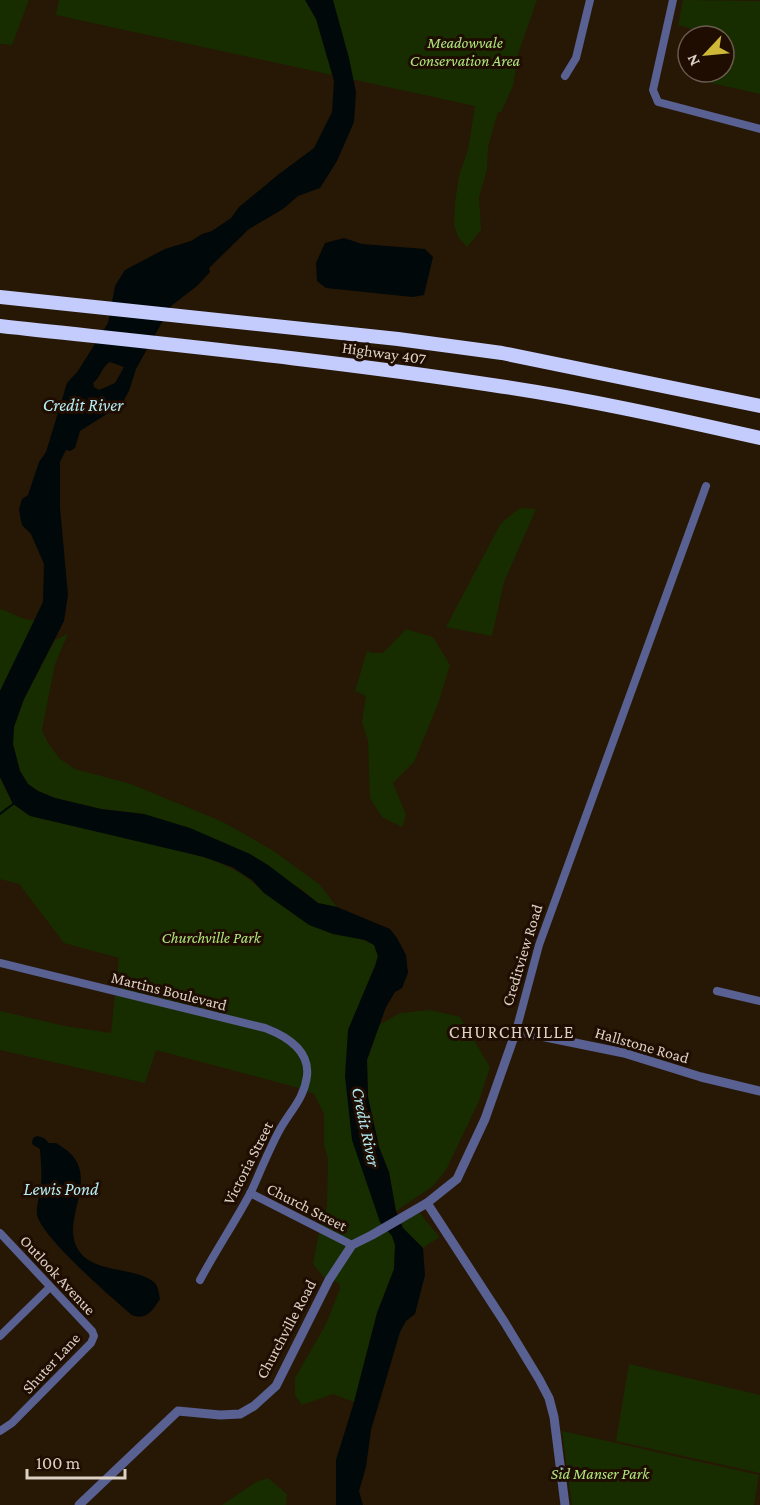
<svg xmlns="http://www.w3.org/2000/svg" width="760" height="1505" font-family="'Crimson Pro',serif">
<rect width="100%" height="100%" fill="#271705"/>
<path fill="#172d00" d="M0 0H29L12 45 0 44Z
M59 0H537L519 51 513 86 501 112H498L488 147 487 170 479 197 481 230 467 247 458 237 454 224 455 203 459 176 468 150 475 106 56 15Z
M683 0 760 1V94L693 79 694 72H724V36H702L703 32 678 25Z
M520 508 536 509 504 582 492 636 446 627 501 523Z
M0 609C12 612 22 621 35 620L0 691Z
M406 629 433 637 450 665 438 704 414 762 393 783 406 815 402 827 382 817 370 798 368 740 362 722 366 696 355 691 367 651 372 653H383Z
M68 634 55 664 42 730 48 743 60 759 75 769 131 784 223 822 272 850 319 884 337 907 318 903 300 888 144 814 101 809 55 798 38 791 28 784 20 771 13 744 14 727 24 699 55 640Z
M0 777 13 804 204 857C228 866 247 874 264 893L374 945 378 956 375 966 348 1030 380 1222 392 1236 395 1245 394 1270 377 1313 354 1402 333 1394 302 1405 295 1395V1378L326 1324 340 1289 339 1283 324 1277 313 1264 320 1227 327 1206 328 1159 324 1145V1114L314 1094 303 1089 156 1050 145 1083 0 1050V1011L65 1026 111 1033 119 958 64 943 19 884 0 879Z
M430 1010 460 1017 490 1067 479 1101 446 1170 433 1186 396 1211 389 1172 379 1147 368 1097 367 1060 379 1025 400 1013Z
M420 1213 439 1237 423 1248 403 1228 400 1221Z
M629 1364 760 1395V1473L616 1441Z
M562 1431 759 1475 754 1505H572Z
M268 1478 287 1494 286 1505H222L256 1482Z"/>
<path fill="#00080a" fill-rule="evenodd" d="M305 0H333L349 58 356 92 354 122 337 161 320 188 298 196 283 209 249 229 209 268 210 272 197 286 171 306 136 369 129 391 121 405 80 431 75 448 70 451 66 450 60 462V508L68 595 64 621 24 699 14 727 13 744 20 771 28 784 38 791 55 798 101 809 144 814 190 828 250 854 268 865 318 903 337 907 390 929 397 938 406 955 408 973 402 988 395 992 386 1007 367 1060 368 1097 379 1147 389 1172 396 1211 403 1228 423 1248 425 1275 415 1314 406 1321 400 1332 371 1430 366 1467 359 1491 363 1505H336V1460L354 1402 377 1313 394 1269 395 1245 392 1236 380 1222 352 1140 345 1076 348 1030 375 966 378 956 374 945 365 940 333 934 309 925 264 893 252 880 232 867 204 857 30 816 13 804 0 777V691L43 602 44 564 31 534 22 525 19 510 22 499 28 495 39 462 46 452 67 383 78 371 108 323 115 286 125 270 165 249 191 241 202 234 212 231 231 218 239 207 279 174 314 148 332 112 334 81 316 19ZM110 362 124 367 115 383 99 390 94 387 93 383C101 377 102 366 110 362Z
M344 238 362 244 425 249 433 257 424 295 413 297 326 288 317 281 316 263 325 243Z
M37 1136 44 1138 49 1143H56C61 1146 67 1150 71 1154 98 1183 59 1222 79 1251 95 1274 133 1266 154 1282 158 1285 159 1294 160 1299 153 1310 146 1321 132 1315 113 1299 39 1235 37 1214 36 1205 40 1195 41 1186 42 1174 41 1161 40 1149L32 1144 33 1138Z"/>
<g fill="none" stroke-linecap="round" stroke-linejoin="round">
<path stroke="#00080a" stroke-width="2" d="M0 814 13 804"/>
<path stroke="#596092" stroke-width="8" d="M673 0 653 90 658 102 760 129
M565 76 576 58 590 0
M0 963 265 1028C286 1036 310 1050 307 1076 304 1100 288 1113 278 1133 268 1152 260 1172 251 1192 235 1222 216 1250 200 1280
M717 991 760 1001
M516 1031 539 945 706 486
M250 1193 352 1245
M0 1233 92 1331 94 1336 91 1343 12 1423 0 1431
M0 1336 50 1287"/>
<path stroke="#596092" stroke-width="9" d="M427 1203 505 1323 539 1379 549 1398 554 1417 565 1505
M79 1505 178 1411 220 1415 240 1414 254 1406 276 1386 329 1280 352 1245 372 1235 427 1203 457 1179 485 1119 516 1031 624 1053 701 1077 760 1091"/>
<path stroke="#c3ccfd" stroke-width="14" d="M0 297 398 339 502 353 760 406
M0 326C164 344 329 360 492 385 582 398 672 418 760 438"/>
</g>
<g text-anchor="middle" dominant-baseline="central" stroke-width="6" stroke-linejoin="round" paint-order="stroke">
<g font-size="16" font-style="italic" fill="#aee57d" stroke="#1e0d00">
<text x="465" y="42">Meadowvale<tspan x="465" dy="18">Conservation Area</tspan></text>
<text x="211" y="937">Churchville Park</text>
<text x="600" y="1473">Sid Manser Park</text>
</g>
<g font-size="16" fill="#ddd1c6" stroke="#1e0d00">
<text transform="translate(384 353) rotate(8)">Highway 407</text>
<text transform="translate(522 955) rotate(-73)">Creditview Road</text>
<text transform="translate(169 991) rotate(14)">Martins Boulevard</text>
<text transform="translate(642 1045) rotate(16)">Hallstone Road</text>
<text transform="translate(248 1163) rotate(-63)">Victoria Street</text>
<text transform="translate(307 1207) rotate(27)">Church Street</text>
<text transform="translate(58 1275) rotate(47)">Outlook Avenue</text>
<text transform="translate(286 1329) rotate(-62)">Churchville Road</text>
<text transform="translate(51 1363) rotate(-47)">Shuter Lane</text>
</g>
<g font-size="18" font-style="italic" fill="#b5ecf6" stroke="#1e0d00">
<text x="83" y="405">Credit River</text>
<text transform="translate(366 1127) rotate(78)">Credit River</text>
<text x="61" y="1189">Lewis Pond</text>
</g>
<g font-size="18" letter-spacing="1.5" fill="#ddd1c6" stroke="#1e0d00">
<text x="512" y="1032">CHURCHVILLE</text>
</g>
</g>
<g transform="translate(706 54) rotate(244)"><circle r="28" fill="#1e0d00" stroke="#6a5b4f" stroke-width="1.5"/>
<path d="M0-4.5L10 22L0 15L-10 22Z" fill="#cfb837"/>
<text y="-9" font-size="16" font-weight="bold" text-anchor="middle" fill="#ddd1c6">N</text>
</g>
<path d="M27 1469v9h98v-9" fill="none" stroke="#ddd1c6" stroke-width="3"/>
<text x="36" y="1469" font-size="18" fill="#ddd1c6" stroke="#1e0d00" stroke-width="4.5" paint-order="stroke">100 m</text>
</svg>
